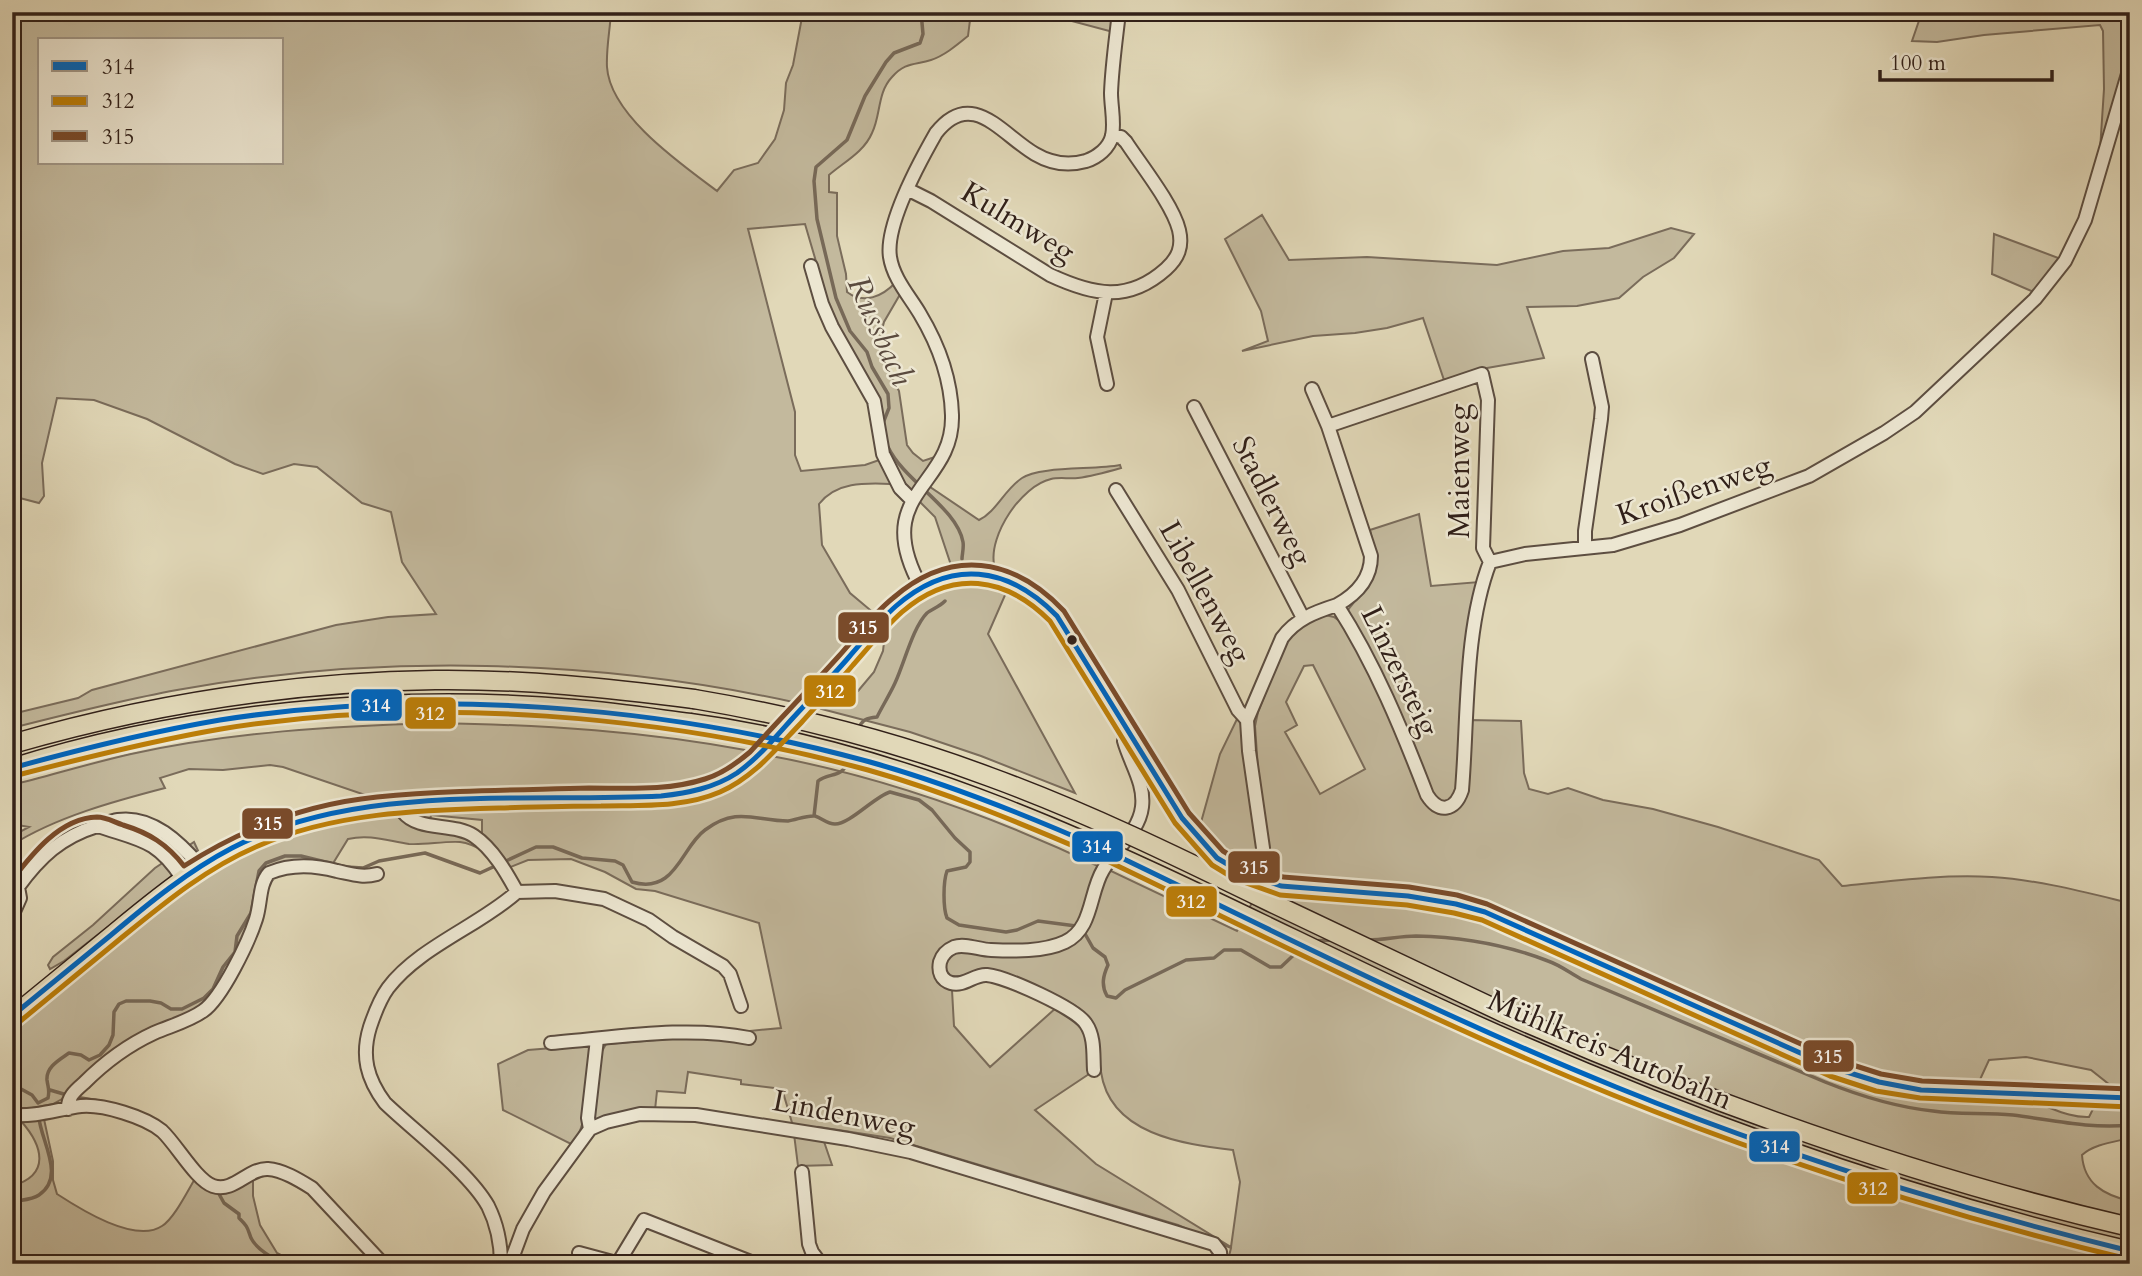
<svg xmlns="http://www.w3.org/2000/svg" width="2142" height="1276" font-family="Cardo,serif">
<rect width="100%" height="100%" fill="#e1d8b8"/>
<filter id="stains"><feTurbulence type="fractalNoise" baseFrequency=".00286" numOctaves="4"/><feColorMatrix values="0 0 0 0 .2 0 0 0 0 .09 0 0 0 0 .02 0 0 0 .5 -.17"/></filter>
<radialGradient id="worn" r=".72"><stop offset=".6" stop-color="#630" stop-opacity="0"/><stop offset="1" stop-color="#630" stop-opacity=".3"/></radialGradient>
<path fill="#c3b99d" stroke="#7a6c5b" stroke-width="2" fill-rule="evenodd" d="M12 12H611C610 30 606 49 607 67 610 115 681 164 717 191L734 170 758 163 775 139 784 110 786 83 793 65 803 12H971L968 36C957 45 944 56 931 60 915 65 905 62 892 77 877 93 881 115 872 133 864 152 844 162 829 175V192L837 193V236L846 274 847 292C864 305 883 296 896 282L902 291 884 322 878 345 880 354 899 391 907 445 913 453 923 461 935 457 912 490 907 488 886 453 877 404 832 316 805 224 748 229 795 412V455L801 471 865 465 882 459 893 484C866 483 837 481 819 504L822 545 850 593 875 614 793 702C595 659 378 653 177 690 122 700 67 714 12 728V714L78 698 92 690 336 625 388 617 436 614 402 562 391 512 362 503 317 467 294 464 263 474 235 464 147 419 94 400 57 398 42 463 44 496 39 503 12 496V368C29 357 17 328 12 312ZM40 40H282V163H40Z
M1038 12H1115L1113 32Z
M1922 12H2130V59L2121 78 2100 150 2104 89 2103 31 2100 25 1984 35 1937 42 1912 41Z
M1262 215 1289 260 1367 257 1497 265 1563 251 1609 248 1671 228 1694 234 1674 258 1643 277 1619 298 1577 306 1527 307 1544 358 1487 368 1444 380 1423 318 1387 328 1355 333 1313 336 1242 351 1268 341 1261 311 1225 239Z
M1994 234 2061 259 2036 293 1992 274Z
M1120 465 1121 468C1107 472 1093 476 1078 478 1069 479 1059 477 1051 479 1021 486 989 535 994 564L969 562 951 565 935 517 918 500 927 485 979 520C996 512 1005 489 1022 478 1039 466 1095 470 1120 465Z
M1419 514 1431 586 1479 582 1457 795 1443 804 1431 792 1348 610 1366 587 1376 560 1370 530Z
M969 579 1009 586 988 634 1075 793 981 756 910 732 810 706 826 699 858 691 874 672 883 651 886 624C916 599 929 586 969 579Z
M1325 615 1334 617 1342 623 1355 640 1401 740 1427 806C1434 811 1439 814 1448 812 1477 807 1469 743 1469 720L1521 721 1524 773 1529 789 1548 794 1568 788 1603 800 1653 809 1718 827 1819 860 1842 886C1891 881 1943 874 1992 877 2039 880 2084 892 2130 903V1086L2110 1085 2091 1070 2026 1057 1989 1060 1972 1097C1988 1099 2006 1097 2023 1100 2046 1103 2064 1118 2089 1117L2094 1107 2130 1111V1138C2114 1142 2094 1144 2082 1155 2084 1184 2104 1195 2130 1201V1264H1227L1231 1248 1178 1225 890 1138 819 1127 832 1165 798 1166 793 1126 782 1089 741 1084V1080L688 1072 685 1093 657 1091 655 1110 640 1109 597 1120 594 1118V1113L601 1053 606 1044 682 1038 753 1041 749 1031 781 1028 759 923 655 891 636 889 605 872 571 859 528 860 508 868 482 836V820L431 815 430 820 420 817 412 811 448 808 685 798C720 791 742 781 766 755 881 776 995 817 1100 867 1093 883 1092 904 1083 919 1062 956 995 945 960 942L950 945 935 958C935 973 939 982 952 990L954 1026 990 1067 1057 1007C1091 1025 1090 1038 1089 1074L1035 1110 1096 1164 1231 1247 1240 1182 1233 1150C1182 1144 1110 1134 1101 1072 1098 1054 1100 1031 1087 1016 1069 995 1012 979 985 968L964 976H948L943 963 949 951C959 947 970 951 981 952 1007 955 1061 955 1080 934 1095 917 1095 889 1107 869L1237 931 1271 867 1258 769 1255 726 1258 712 1286 642 1296 629 1316 617ZM1313 665 1365 769 1320 794 1285 732 1297 725 1286 702 1304 666Z
M1238 717 1242 727 1258 843 1257 858 1252 865 1219 844 1200 826 1220 754Z
M437 723C546 725 644 731 751 751L719 775 685 786 374 798 283 767 270 765 223 770 189 769 160 778 165 788C115 801 56 817 12 845V836L29 827 12 824V785C52 775 91 763 131 754 231 732 334 726 437 723Z
M389 811C421 835 453 823 485 852 477 847 470 843 460 842 443 841 426 845 409 844 388 841 370 834 348 839L332 865 270 868 247 932 209 1001 84 1077 62 1099 53 1104 32 1108H12V1024L188 883 244 849 294 829Z
M194 842 200 855 64 961 50 969 48 965 53 957 93 925 155 868Z
M590 1045 592 1049C588 1080 590 1118 573 1145L503 1110 498 1064 528 1050Z
M44 1119 53 1161V1180L57 1194C80 1209 135 1244 162 1226 174 1219 188 1190 196 1177L203 1186 253 1179V1196L260 1225 277 1253 298 1264H12V1186C51 1175 43 1146 21 1121Z"/>
<g fill="none" stroke-linecap="round" stroke-linejoin="round">
<path stroke="#776958" stroke-width="3.5" d="M883 423 889 408 888 394 872 367 867 352 850 331 836 298 817 219 814 181 816 167 847 140 865 96 886 62 894 53 920 43 923 34 921 12
M888 447C904 481 957 508 963 542 964 548 962 554 962 559
M858 730C862 719 867 718 877 717 883 705 890 694 895 683 904 664 913 627 927 613 932 609 939 607 945 601
M814 816 818 781C828 773 843 777 847 763
M1084 932 1093 948 1105 957 1108 965C1103 976 1101 985 1107 996L1116 998 1125 990 1186 960 1214 958 1224 950H1241L1270 967H1281L1301 948
M1368 940C1384 940 1400 936 1416 936 1460 937 1507 945 1548 961 1560 965 1570 973 1581 979L1825 1082C1860 1096 1895 1107 1933 1111 1959 1115 1986 1112 2013 1115 2053 1120 2089 1129 2130 1125
M1312 941 1332 940
M12 1084 32 1095 38 1103
M50 1090 67 1095
M75 1097 105 1102
M38 1103 48 1098C50 1090 48 1088 47 1080 46 1067 59 1060 69 1053L81 1055 89 1060 100 1055 109 1045 113 1035 114 1012 119 1004 126 1001H150L161 1003 171 1009H182L204 998 213 989 223 967 235 952 237 936 251 913 259 871 266 863 285 856H301L346 867 363 868 379 861 425 853 480 873 536 847H553L582 858 615 861 623 865 632 882C676 895 681 847 705 830 737 806 756 821 788 821 796 820 807 815 815 816 822 818 827 824 835 824 850 824 874 797 890 792L919 800 932 810 955 838 970 852V862L966 867 947 871C943 882 943 908 947 918L959 925 1006 932 1017 930 1038 921 1076 926
M219 1194 224 1203 239 1214V1218C248 1227 247 1227 251 1238 257 1250 273 1258 284 1264
M12 1202C20 1200 32 1200 39 1195 66 1177 41 1141 39 1118"/>
<defs>
<path id="minor" d="M907 189 931 201 1050 275C1093 295 1128 303 1166 269 1178 258 1183 247 1179 230 1173 205 1141 165 1126 142L1121 137 1112 135
M811 266 822 304 832 327 874 401 883 454 900 488 912 500
M1106 293 1097 337 1107 384
M1312 389 1328 426 1371 556C1371 579 1357 594 1337 605
M1194 407 1303 618
M1328 426 1482 374 1488 400 1483 548 1490 562
M1116 490 1178 590 1238 710 1247 720
M1585 548V531L1601 419 1602 407 1592 359
M1490 562 1525 554 1613 545 1680 525 1809 476 1884 433 1915 412 2035 299 2065 261 2085 220 2130 67
M921 587C869 492 954 488 952 415 951 379 938 344 920 314 910 297 893 278 890 257 885 225 920 161 936 133 972 87 1002 135 1035 154 1052 164 1068 166 1086 161 1098 157 1109 148 1112 136 1115 123 1111 106 1111 93 1112 66 1116 39 1119 12
M402 804 403 812C419 832 453 822 474 836 493 849 506 872 517 892 479 926 419 947 388 988 380 999 374 1015 370 1027 361 1056 367 1079 385 1103 414 1131 469 1172 488 1206 497 1224 501 1244 501 1264
M98 826C139 840 157 839 182 878
M1256 879 1263 860V848L1249 751 1247 720 1282 638C1296 619 1315 612 1337 605 1375 664 1402 730 1427 795 1439 814 1455 811 1462 790 1468 719 1464 629 1490 562
M12 891 18 887C40 857 61 837 97 826 104 824 111 821 118 820 152 815 180 843 200 866
M517 892 555 891 604 899 649 920 673 937 723 966 730 974 741 1006
M12 916 20 898 18 887
M551 1043C615 1038 685 1025 749 1038
M1094 1070C1093 1055 1095 1037 1086 1024 1076 1008 1006 977 987 975 974 974 964 987 951 983 941 980 938 972 940 962 942 955 947 950 954 947 965 943 980 950 991 950 1013 951 1044 952 1065 942 1093 929 1089 893 1103 870 1115 849 1139 832 1142 807 1145 783 1130 763 1124 741
M68 1109C67 1097 76 1090 84 1083 105 1062 128 1045 154 1033 170 1026 189 1021 203 1011 222 998 249 941 256 919 261 904 259 884 269 873 290 864 315 865 337 871 352 874 362 878 377 874
M12 1115C36 1117 58 1109 81 1106 103 1104 145 1117 162 1131 177 1145 196 1180 213 1186 234 1193 248 1168 268 1169 283 1170 299 1180 312 1188L383 1264
M590 1129 588 1118 597 1039
M802 1172 809 1244 812 1252 821 1264
M579 1253 620 1264
M618 1263 644 1220 756 1264
M510 1264 523 1229 544 1192 590 1129 606 1122 640 1114 696 1115 848 1139 911 1152 1214 1244 1220 1252 1221 1264"/>
<path id="major" d="M12 1016C45 989 78 962 111 935 163 892 214 849 280 828 378 796 483 800 585 797 624 796 668 800 706 788 725 782 741 771 756 758 785 727 814 695 843 664 863 642 882 616 906 598 956 559 1017 568 1057 616L1182 818 1217 858 1239 871 1281 886 1408 896 1456 904 1485 912 1542 936 1834 1068C1896 1093 1945 1092 2010 1094 2050 1095 2090 1097 2130 1098"/>
<path id="highway" d="M12 744C150 704 292 682 435 680 522 679 608 688 694 699
M12 768C185 713 393 693 574 709 613 712 652 718 690 723
M1432 1005C1657 1109 1888 1195 2130 1251
M1504 1013C1706 1102 1914 1177 2130 1227"/>
</defs>
<use href="#minor" stroke="#5d4e41" stroke-width="16"/>
<use href="#major" stroke="#312019" stroke-width="19"/>
<use href="#highway" stroke="#312019" stroke-width="21"/>
<use href="#minor" stroke="#ece6d1" stroke-width="12"/>
<use href="#major" stroke="#e1d8b8" stroke-width="16"/>
<use href="#highway" stroke="#e1d8b8" stroke-width="18"/>
<defs>
<path id="highway-bridge" d="M694 699C795 716 894 741 990 777 1086 812 1178 857 1270 902 1347 939 1426 976 1504 1013
M690 723C956 758 1192 894 1432 1005"/>
</defs>
<use href="#highway-bridge" stroke="#312019" stroke-width="21" stroke-linecap="butt"/>
<use href="#highway-bridge" stroke="#e1d8b8" stroke-width="18"/>
<defs>
<path id="bus-1" d="M12 768C81 749 149 732 220 720 430 687 666 706 870 762 949 784 1026 815 1101 848 1272 930 1440 1016 1616 1087 1783 1155 1955 1208 2130 1251
M12 1016C45 989 78 962 111 935 149 903 188 871 232 848 359 782 523 803 661 796 688 793 714 788 737 773 758 758 774 739 791 720 810 699 830 679 849 657 864 640 879 621 896 606 951 558 1008 566 1057 616L1182 818 1217 858 1239 871 1281 886 1408 896 1456 904 1485 912 1834 1068 1879 1082 1921 1090 2130 1098"/>
<path id="bus-2" d="M14 776C83 758 151 741 221 729 429 695 665 715 868 770 946 792 1023 824 1097 856 1268 938 1437 1024 1613 1095 1781 1163 1953 1217 2128 1259
M18 1023C52 995 86 967 120 939 163 904 206 868 258 846 333 813 419 810 499 808 533 807 567 806 601 806 641 805 683 808 720 792 753 778 776 749 801 723 818 704 836 685 853 665 869 647 884 628 902 612 952 569 1005 576 1050 621L1175 823 1212 865 1235 879 1280 895 1407 905 1454 913 1482 920 1830 1076 1876 1091 1920 1098 2130 1107"/>
<path id="bus-3" d="M12 880C32 854 60 818 97 817 106 817 114 822 123 825 149 833 167 844 184 866 243 828 308 804 377 797 448 790 518 790 589 788 627 788 668 791 705 779 722 774 737 763 750 752 779 720 809 689 838 657 856 637 872 615 893 598 951 548 1013 557 1064 611L1189 813 1223 851 1243 863 1283 877 1409 887 1457 895 1487 904 1837 1060 1881 1074 1922 1081 2130 1089"/>
</defs>
<use href="#bus-1" stroke="#ece6d1" stroke-width="10"/>
<use href="#bus-2" stroke="#ece6d1" stroke-width="10"/>
<use href="#bus-3" stroke="#ece6d1" stroke-width="10"/>
<use href="#bus-1" stroke="#0065bd" stroke-width="5"/>
<use href="#bus-2" stroke="#bc7e08" stroke-width="5"/>
<use href="#bus-3" stroke="#7a4b2a" stroke-width="5"/>
</g>
<circle fill="#312019" stroke="#ece6d1" stroke-width="2.5" cx="1072" cy="640" r="6"/>
<g text-anchor="middle" dominant-baseline="central" stroke-width="5" stroke-linejoin="round" paint-order="stroke">
<g font-size="30" fill="#312019" stroke="#ece6d1">
<text transform="translate(1018 222) rotate(31)">Kulmweg</text>
<text transform="translate(1459 471) rotate(-90)">Maienweg</text>
<text transform="translate(1694 490) rotate(-19)">Kroißenweg</text>
<text transform="translate(1272 501) rotate(63)">Stadlerweg</text>
<text transform="translate(1205 592) rotate(61)">Libellenweg</text>
<text transform="translate(1400 671) rotate(64)">Linzersteig</text>
<text transform="translate(1610 1050) rotate(23)">Mühlkreis Autobahn</text>
<text transform="translate(844 1114) rotate(11)">Lindenweg</text>
</g>
<g font-size="32" font-style="italic" fill="#5a4a3e" stroke="#ece6d1">
<text transform="translate(880 331) rotate(66)">Russbach</text>
</g>
</g>
<g stroke="#ece6d1" stroke-width="2.5">
<rect x="837" y="611" width="53" height="33" rx="7" fill="#7a4b2a"/>
<rect x="803" y="674" width="54" height="34" rx="7" fill="#bc7e08"/>
<rect x="350" y="688" width="53" height="34" rx="7" fill="#0065bd"/>
<rect x="404" y="696" width="53" height="34" rx="7" fill="#bc7e08"/>
<rect x="241" y="807" width="53" height="33" rx="7" fill="#7a4b2a"/>
<rect x="1071" y="830" width="53" height="33" rx="7" fill="#0065bd"/>
<rect x="1227" y="850" width="54" height="34" rx="7" fill="#7a4b2a"/>
<rect x="1165" y="885" width="53" height="33" rx="7" fill="#bc7e08"/>
<rect x="1802" y="1039" width="53" height="34" rx="7" fill="#7a4b2a"/>
<rect x="1748" y="1130" width="53" height="33" rx="7" fill="#0065bd"/>
<rect x="1846" y="1171" width="53" height="34" rx="7" fill="#bc7e08"/>
</g>
<g font-size="19" text-anchor="middle" font-weight="bold" fill="#fff">
<text x="863" y="634">315</text>
<text x="830" y="698">312</text>
<text x="376" y="712">314</text>
<text x="430" y="720">312</text>
<text x="268" y="830">315</text>
<text x="1097" y="853">314</text>
<text x="1254" y="874">315</text>
<text x="1191" y="908">312</text>
<text x="1828" y="1063">315</text>
<text x="1775" y="1153">314</text>
<text x="1873" y="1195">312</text>
</g>
<rect width="2142" height="1276" fill="none" stroke="#e1d8b8" stroke-width="42"/>
<rect x="14" y="14" width="2114" height="1248" fill="none" stroke="#312019" stroke-width="3.5"/>
<rect x="21" y="21" width="2100" height="1234" fill="none" stroke="#312019" stroke-width="2"/>
<rect x="38" y="38" width="245" height="126" fill="#ece6d1" stroke="#a19787" stroke-width="2"/>
<rect x="52" y="61" width="35" height="10" fill="#0065bd" stroke="#a19787" stroke-width="2"/>
<text x="102" y="74" font-size="21" fill="#312019">314</text>
<rect x="52" y="96" width="35" height="10" fill="#bc7e08" stroke="#a19787" stroke-width="2"/>
<text x="102" y="108" font-size="21" fill="#312019">312</text>
<rect x="52" y="131" width="35" height="10" fill="#7a4b2a" stroke="#a19787" stroke-width="2"/>
<text x="102" y="144" font-size="21" fill="#312019">315</text>
<path d="M1880 70v10h172v-10" fill="none" stroke="#312019" stroke-width="3.5"/>
<text x="1890" y="70" font-size="21" fill="#312019" stroke="#ece6d1" stroke-width="5" paint-order="stroke">100 m</text>
<rect width="100%" height="100%" filter="url(#stains)"/>
<rect width="100%" height="100%" fill="url(#worn)"/>
</svg>
